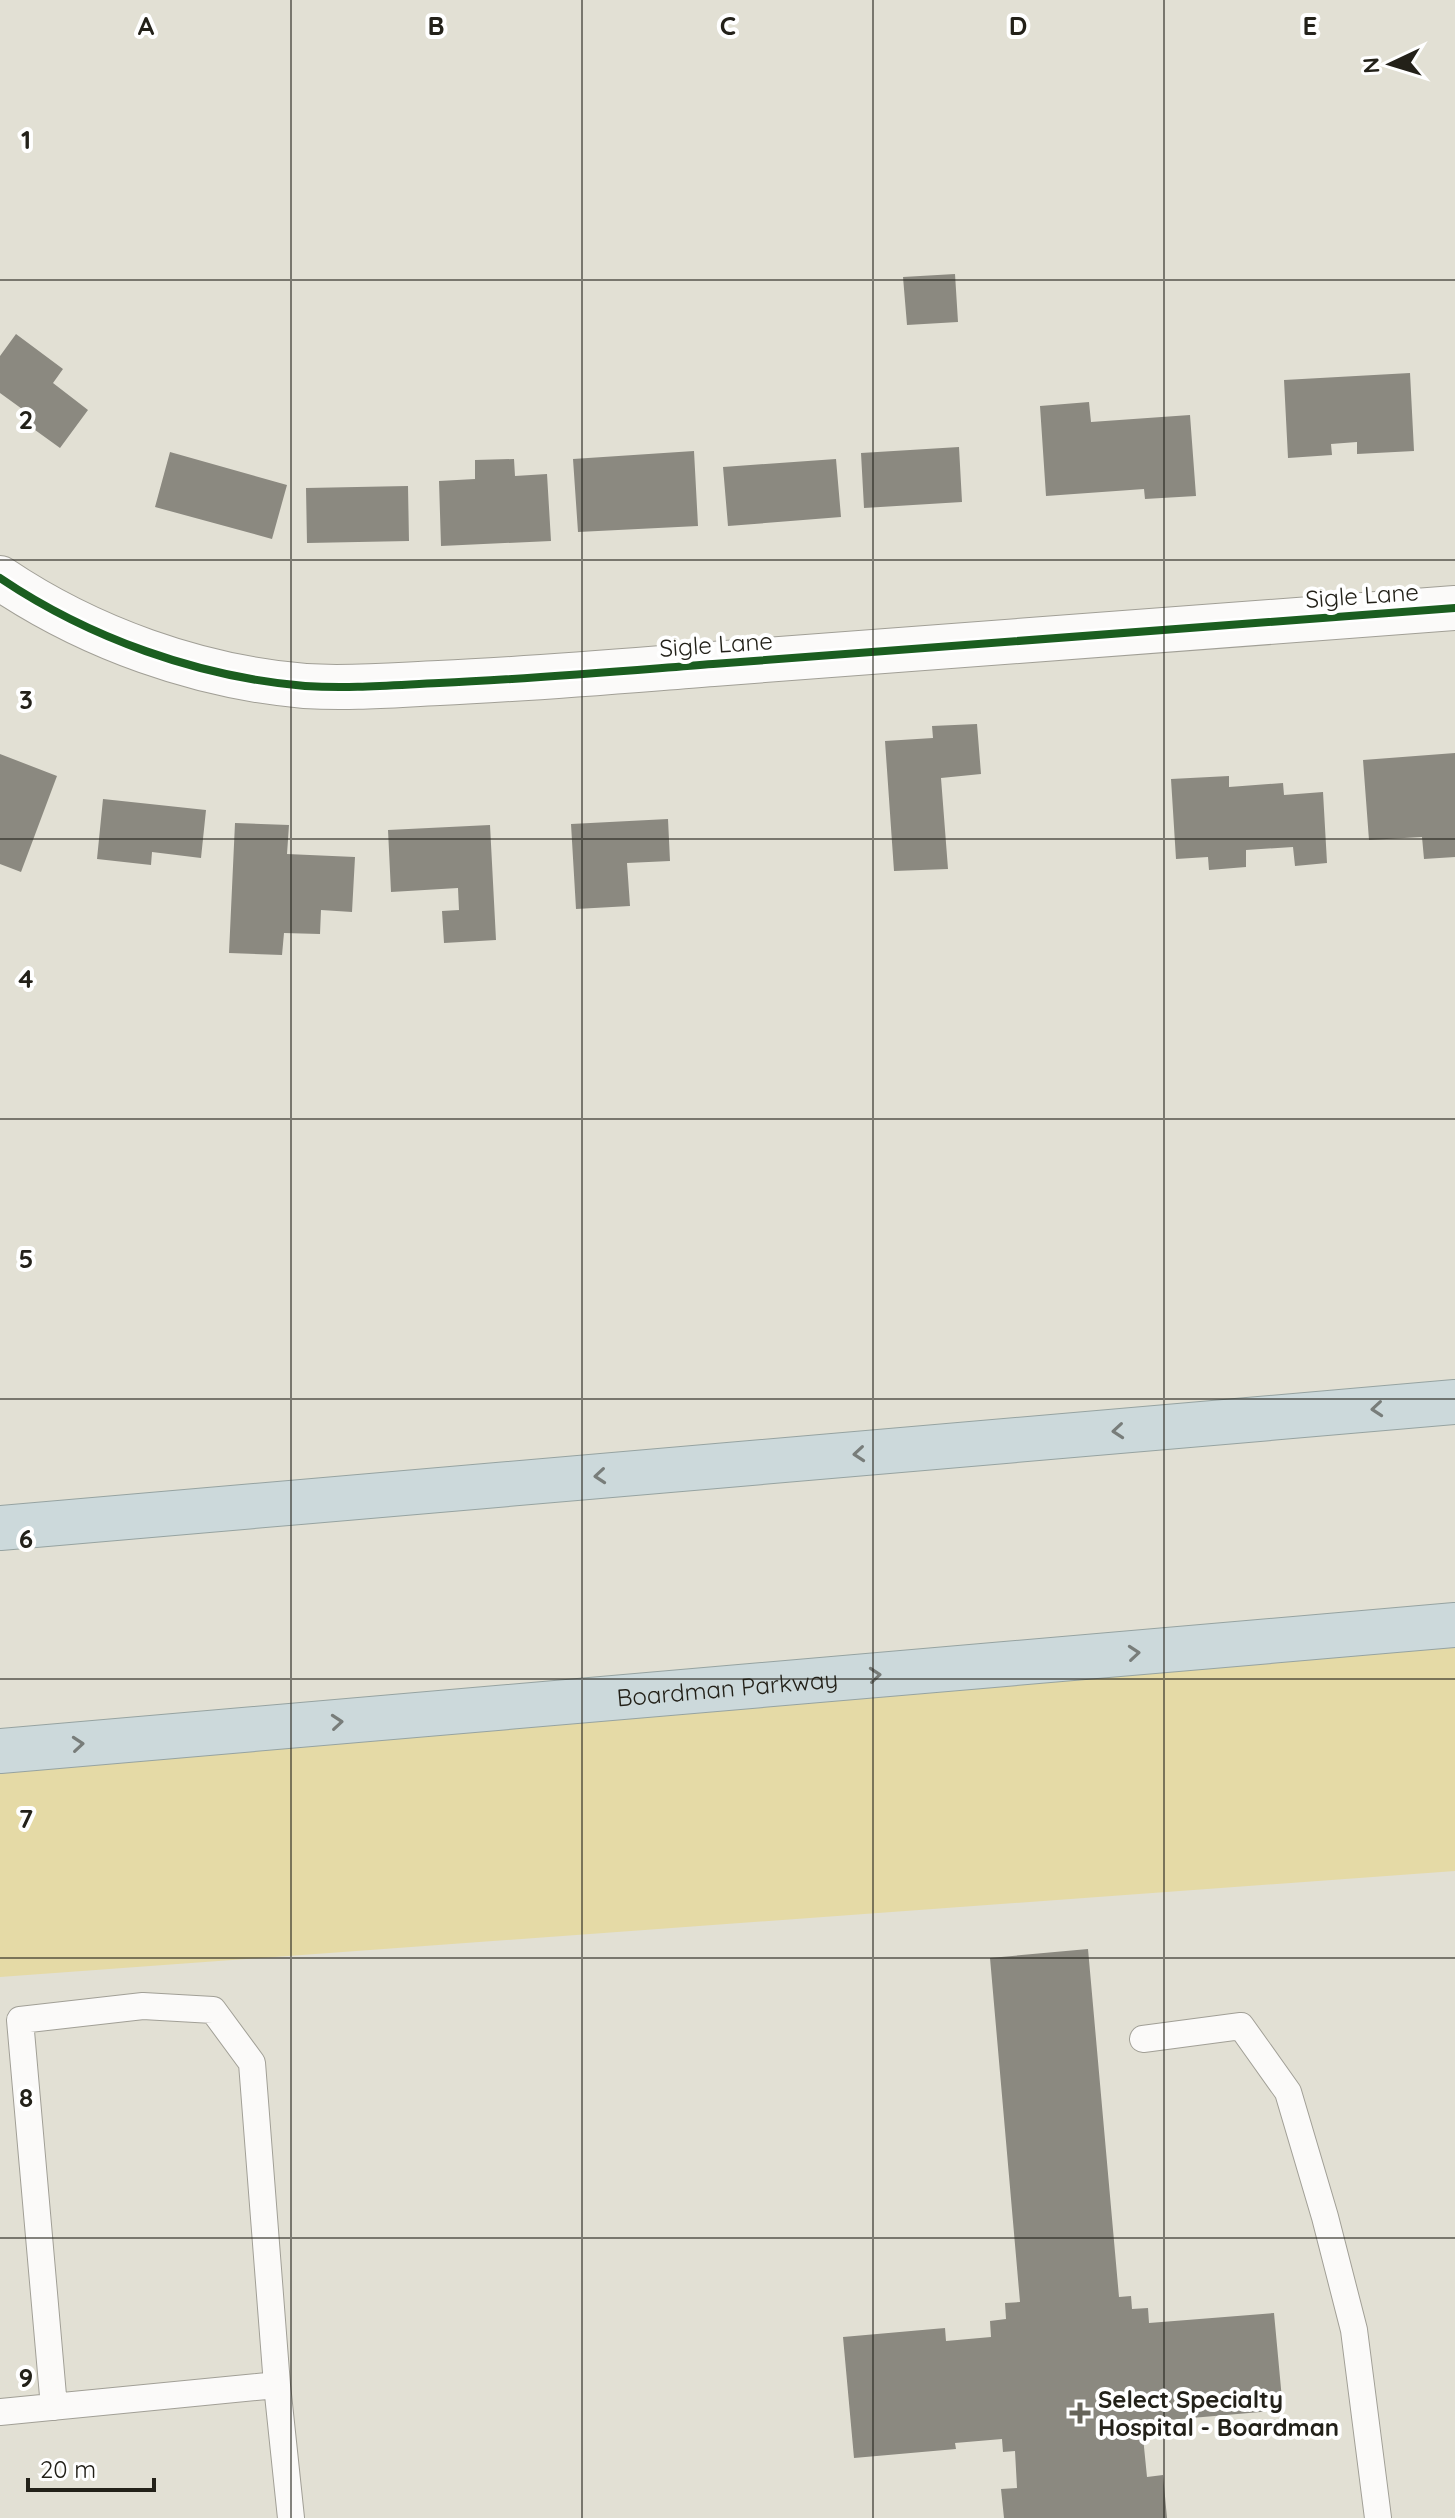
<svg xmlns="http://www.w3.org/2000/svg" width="1455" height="2518" font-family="Quicksand,sans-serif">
<rect width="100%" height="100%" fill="#e2e0d4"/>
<path fill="#e5daa6" d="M1455 1625V1871L0 1977V1751Z"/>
<path fill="#8b8980" d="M955 274 958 322 907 325 903 277Z
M16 334 63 369 53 383 88 410 60 448 24 422 29 414 0 393V356Z
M1410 373 1414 451 1357 454V442L1331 444 1332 455 1288 458 1284 380Z
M1089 402 1091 422 1190 415 1196 496 1145 499 1144 489 1046 496 1040 406Z
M959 447 962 502 864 508 861 453Z
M694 451 698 526 578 532 573 459Z
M170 452 287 485 272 539 155 507Z
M514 459 515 476 547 474 551 541 441 546 439 481 475 479V460Z
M836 459 841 517 728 526 723 467Z
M408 486 409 541 307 543 306 488Z
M977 724 981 774 941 778 948 869 894 871 885 741 933 738 932 726Z
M1455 753V857L1424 859 1422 837 1369 840 1363 760Z
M0 754 57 776 21 872 0 864Z
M1229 776V787L1283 783 1284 795 1323 792 1327 863 1295 866 1293 847 1246 850V867L1209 870 1208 857 1176 859 1171 779Z
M103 799 206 810 201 858 152 852 151 865 97 859Z
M668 819 670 861 627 863 630 906 576 909 571 824Z
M235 823 289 825 287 854 355 857 352 912 321 910 320 934 284 933 282 955 229 953Z
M490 825 496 940 444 943 442 911 459 910 458 888 391 892 388 830Z
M1088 1949 1119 2297 1131 2296 1132 2309 1148 2308 1149 2323 1274 2313 1283 2410 1157 2421 1159 2436 1143 2437 1147 2477 1163 2475 1167 2518H1004L1001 2489 1017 2488 1015 2451 1003 2452 1002 2439 955 2443 956 2449 854 2458 843 2337 945 2328 946 2341 991 2337 990 2321 1006 2319 1005 2303 1020 2302 990 1958Z"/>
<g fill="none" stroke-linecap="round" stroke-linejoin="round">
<defs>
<path id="service" d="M1143 2039 1241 2026 1288 2092 1325 2217 1354 2330 1378 2518
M54 2407 20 2020 143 2006 213 2010 252 2063 277 2385
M0 2412 277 2385 291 2518"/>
<path id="minor" d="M0 578C89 638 198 677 305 686 350 689 395 685 439 683 531 679 622 671 713 664 961 646 1208 627 1455 608"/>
<g id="motorway">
<path d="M0 1528 1455 1402"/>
<path id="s1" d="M0 1751 1455 1625"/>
</g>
</defs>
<use href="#service" stroke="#a19f96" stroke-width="28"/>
<use href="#minor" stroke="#a19f96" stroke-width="46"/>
<use href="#motorway" stroke="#96a3a1" stroke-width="46"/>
<use href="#service" stroke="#fbfaf9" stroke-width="26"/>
<use href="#minor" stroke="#fbfaf9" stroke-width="44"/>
<use href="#motorway" stroke="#ccd9db" stroke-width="44"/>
<defs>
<path id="cycleway" d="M0 578C89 638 198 677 305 686 350 689 395 685 439 683 531 679 622 671 713 664 961 646 1208 627 1455 608"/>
</defs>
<use href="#cycleway" stroke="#fff" stroke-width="13"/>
<use href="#cycleway" stroke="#1b5e20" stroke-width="8"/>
</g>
<defs><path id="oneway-chevron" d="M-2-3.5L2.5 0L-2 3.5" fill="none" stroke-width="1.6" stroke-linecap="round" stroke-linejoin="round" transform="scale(2)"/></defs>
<g stroke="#787d7a">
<use href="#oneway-chevron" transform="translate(1377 1409) rotate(175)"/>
<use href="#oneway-chevron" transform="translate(1118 1431) rotate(175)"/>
<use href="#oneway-chevron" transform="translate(859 1454) rotate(175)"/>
<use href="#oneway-chevron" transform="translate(600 1476) rotate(175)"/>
<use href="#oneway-chevron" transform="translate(1134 1653) rotate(-5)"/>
<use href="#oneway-chevron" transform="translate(875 1675) rotate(-5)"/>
<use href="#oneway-chevron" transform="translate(337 1722) rotate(-5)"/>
<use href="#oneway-chevron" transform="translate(78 1744) rotate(-5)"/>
</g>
<path fill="none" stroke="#232119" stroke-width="2" stroke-opacity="0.55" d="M291 0V2518M582 0V2518M873 0V2518M1164 0V2518M0 280H1455M0 560H1455M0 839H1455M0 1119H1455M0 1399H1455M0 1679H1455M0 1958H1455M0 2238H1455"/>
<path fill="#66645a" stroke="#fff" stroke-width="3" d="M1076 2401h8v8h8v8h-8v8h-8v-8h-8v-8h8z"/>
<g text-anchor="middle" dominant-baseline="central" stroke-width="8" stroke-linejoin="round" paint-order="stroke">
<g font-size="24" fill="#232119" stroke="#fff">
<text transform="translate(1362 595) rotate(-4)">Sigle Lane</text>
<text transform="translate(716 644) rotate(-4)">Sigle Lane</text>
<text stroke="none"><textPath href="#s1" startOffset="730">Boardman Parkway</textPath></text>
</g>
<g font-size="24" font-weight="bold" fill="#232119" stroke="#fff" text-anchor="start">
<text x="1098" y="2399">Select Specialty<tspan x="1098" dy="28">Hospital - Boardman</tspan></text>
</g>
</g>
<g font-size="26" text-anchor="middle" font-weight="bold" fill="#232119" stroke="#fff" stroke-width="8" stroke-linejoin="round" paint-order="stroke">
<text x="146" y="35">A</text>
<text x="436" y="35">B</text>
<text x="728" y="35">C</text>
<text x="1018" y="35">D</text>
<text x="1310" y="35">E</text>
<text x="26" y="149">1</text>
<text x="26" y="429">2</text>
<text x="26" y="709">3</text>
<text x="26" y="988">4</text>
<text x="26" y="1268">5</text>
<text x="26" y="1548">6</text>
<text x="26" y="1828">7</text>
<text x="26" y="2107">8</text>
<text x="26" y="2387">9</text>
</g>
<g transform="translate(1391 64) rotate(266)" stroke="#ffffff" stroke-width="6" paint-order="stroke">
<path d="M0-6L14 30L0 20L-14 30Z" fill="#232119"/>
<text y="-12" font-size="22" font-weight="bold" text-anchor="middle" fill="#232119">N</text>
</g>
<path d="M28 2478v12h126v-12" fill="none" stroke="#232119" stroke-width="4"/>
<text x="40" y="2478" font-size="24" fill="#232119" stroke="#ffffff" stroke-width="6" paint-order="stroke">20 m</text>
</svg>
